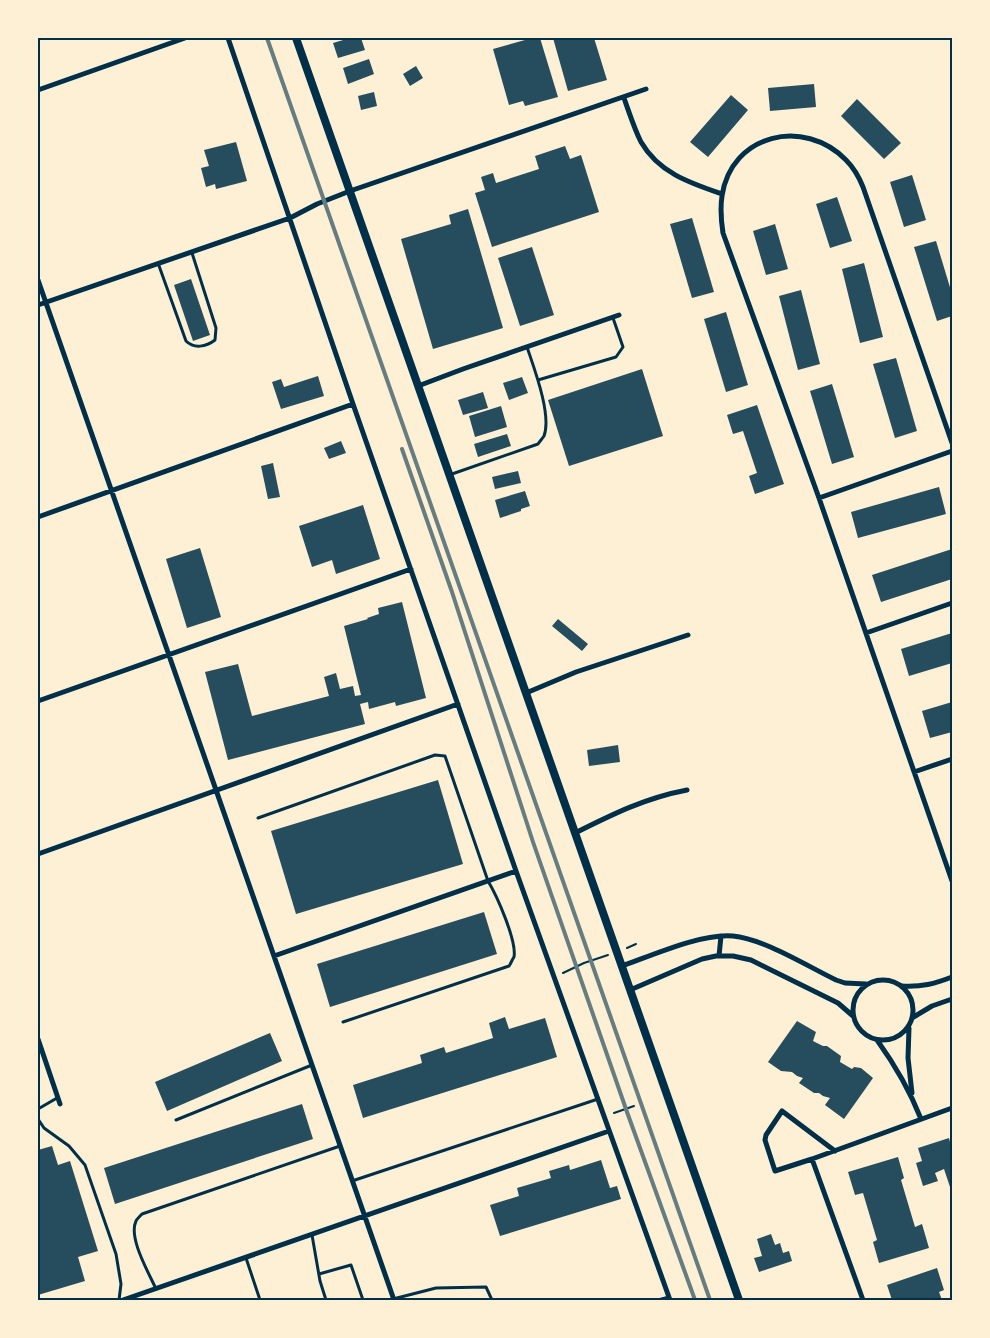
<svg xmlns="http://www.w3.org/2000/svg" width="990" height="1338" font-family="Rubik,sans-serif">
<rect width="100%" height="100%" fill="#fdf0d5"/>
<path fill="#264d5e" d="M350 38H361L365 50 338 58 333 43Z
M532 38H540L558 97 525 106 523 101 509 105 493 49Z
M553 38H594L607 80 568 91Z
M369 59 374 74 348 84 343 68Z
M416 66 423 78 410 86 403 74Z
M814 84 816 107 770 111 768 88Z
M374 92 377 106 361 110 358 96Z
M731 95 748 110 708 157 690 142Z
M857 99 901 143 884 159 841 116Z
M236 142 247 181 216 189 215 184 206 187 201 168 209 166 204 150Z
M565 146 570 159 581 155 599 212 492 247 475 193 485 190 481 177 493 173 496 183 539 169 535 156Z
M912 175 926 220 904 227 890 182Z
M837 197 852 241 830 248 816 204Z
M468 209 503 328 433 349 401 239 451 224 449 215Z
M692 218 714 292 692 298 670 224Z
M775 224 788 269 766 275 753 231Z
M936 241 952 294V316L937 321 914 247Z
M532 247 554 315 520 326 498 258Z
M864 263 883 337 860 343 842 269Z
M191 279 210 335 193 341 174 285Z
M801 290 820 364 798 370 779 296Z
M726 312 748 385 726 392 704 319Z
M896 358 917 431 895 438 873 364Z
M642 369 663 436 569 466 548 400Z
M318 376 324 396 281 409 272 382 281 379 284 387Z
M522 377 528 393 509 400 503 383Z
M832 384 854 457 832 464 810 391Z
M483 392 488 408 463 415 458 400Z
M757 405 784 484 755 494 749 476 757 473 743 431 733 434 727 415Z
M501 406 507 427 475 437 469 416Z
M507 434 511 446 478 457 474 444Z
M341 441 346 453 329 459 324 448Z
M273 463 280 497 268 499 261 466Z
M518 471 521 483 495 489 492 477Z
M939 487 946 514 858 538 851 512Z
M525 491 530 506 521 509V511L500 518 495 500Z
M363 505 380 559 336 574 332 560 312 567 299 526Z
M200 548 221 617 187 628 166 559Z
M952 549V579L881 602 872 575Z
M402 602 426 698 396 706 395 702 369 709 368 702 360 704 365 724 228 760 205 672 238 664 252 716 329 696 324 677 336 673 340 689 353 686 355 696 361 695 344 626 368 619 367 618 379 614 378 608Z
M558 619 588 644 582 651 552 626Z
M952 633V663L909 676 901 649Z
M952 702V732L930 738 922 711Z
M618 745 620 762 589 766 587 750Z
M438 780 463 864 296 914 271 831Z
M484 912 497 954 330 1007 317 964Z
M505 1017 509 1029 545 1018 557 1057 363 1118 353 1085 422 1063 420 1055 444 1047 446 1053 493 1038 489 1023Z
M797 1021 816 1032 813 1041 823 1046H827L841 1056 840 1062 852 1069 854 1067 861 1068 873 1078 844 1119 825 1105 830 1098 823 1096 819 1093H814L799 1083 803 1078 797 1076 792 1072 781 1071 768 1062Z
M270 1033 282 1061 167 1111 155 1082Z
M302 1104 313 1139 115 1204 104 1168Z
M949 1138 952 1150V1193L944 1169 935 1173 938 1181 923 1186 916 1163 922 1161 918 1148Z
M52 1146 58 1165 70 1161 98 1251 78 1257 85 1281 38 1295V1150Z
M898 1157 904 1178 901 1180 915 1227 922 1224 929 1248 879 1263 873 1242 877 1240 863 1193 855 1195 848 1172Z
M601 1160 610 1188 617 1186 621 1199 500 1236 490 1205 519 1196 517 1188 551 1178 549 1171 569 1165 570 1170Z
M771 1234 775 1245 780 1243 783 1253 789 1251 792 1261 759 1272 754 1258 762 1256 757 1239Z
M937 1268 944 1290 939 1292 942 1300H892L887 1285Z"/>
<g fill="none" stroke-linecap="round" stroke-linejoin="round">
<path stroke="#003049" stroke-width="2" d="M627 948 636 944
M563 973 584 963 608 955
M614 1113 634 1106"/>
<path stroke="#003049" stroke-width="3" d="M158 263 186 341C194 349 206 347 215 340L216 328 192 253
M538 380 616 357 623 347 613 318
M452 474 538 444C540 441 542 439 544 436 552 415 534 368 527 347
M258 818 435 755 445 756 488 881C497 896 517 941 514 957 513 958 510 965 509 966L343 1022
M38 1109 57 1098
M38 1119 44 1128 69 1146 85 1165 116 1254 121 1284 119 1300
M176 1120 312 1065
M352 1181 598 1099
M312 1235 320 1281 326 1300
M246 1258 260 1300
M319 1274 351 1265 363 1300
M156 1289C149 1273 128 1238 136 1221 137 1219 140 1216 142 1214L340 1146
M393 1299 436 1288 486 1287 492 1300
M658 1300 669 1297"/>
<path stroke="#003049" stroke-width="5" d="M228 38 353 404 516 871 670 1300
M38 90 185 38
M624 98C629 112 634 128 641 142 659 173 690 183 722 194
M38 280 394 1300
M38 305 290 218 317 204 350 191 646 89
M418 386 463 369 619 315
M952 443 863 187C859 177 854 168 846 160 804 117 731 134 722 196 720 209 721 220 723 233L819 498 952 881
M819 498 952 451
M38 517 353 404
M866 633 952 603
M526 693 576 672 688 635
M38 701 411 569
M914 772 952 759
M575 833C613 814 645 798 687 790
M38 854 458 704
M274 956 516 871
M719 956 721 936
M622 966C653 955 702 933 733 936 764 939 807 966 836 980L845 983 866 984
M853 1010a30 30 0 1 1 60 0a30 30 0 1 1-60 0Z
M902 986C922 987 934 984 952 977
M630 990 702 959 716 956H733L751 960 838 1003 853 1016
M912 1018 932 1006 952 999
M909 1028 908 1058 912 1093
M38 1039 60 1104
M877 1040C895 1065 910 1091 921 1119
M835 1151 782 1111 766 1135 765 1140 775 1171 812 1159 952 1108
M812 1159 863 1300
M123 1300 609 1131"/>
<path stroke="#003049" stroke-width="8" d="M296 38 739 1300"/>
<path stroke="#657d81" stroke-width="4" d="M267 38 710 1300
M402 449 452 592 533 842 627 1112 695 1300"/>
</g>
<rect width="990" height="1338" fill="none" stroke="#fdf0d5" stroke-width="78"/>
<rect x="39" y="39" width="912" height="1260" fill="none" stroke="#003049" stroke-width="2"/>
</svg>
